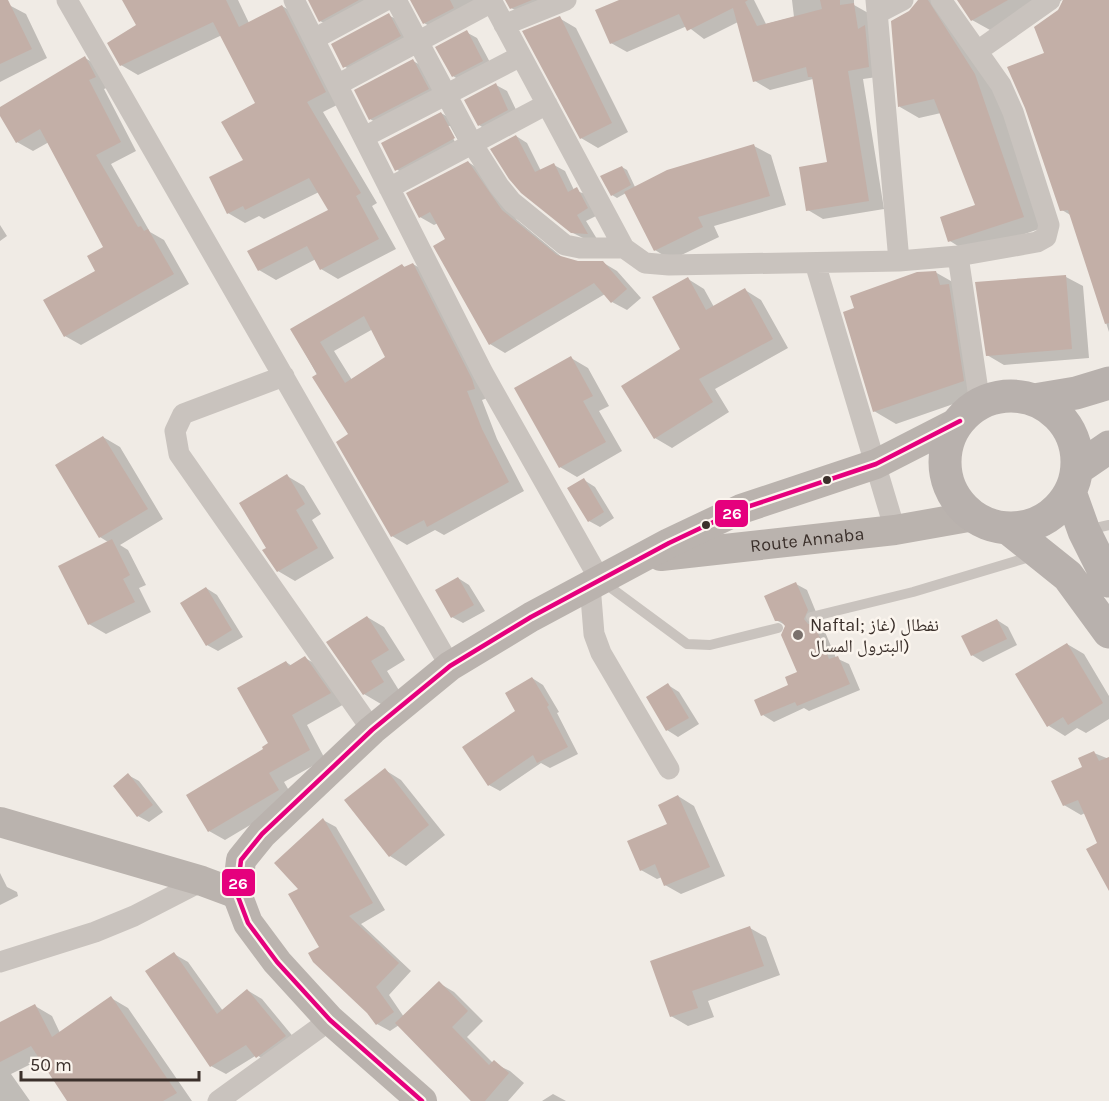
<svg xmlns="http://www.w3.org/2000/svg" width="1109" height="1101" font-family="Karla,'Noto Naskh Arabic',sans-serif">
<rect width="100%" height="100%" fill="#f0ebe5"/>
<path fill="#0003" fill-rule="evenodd" d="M139 0H238L249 23 282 6 300 16 343 102 323 112 377 203 372 206 396 249 338 279 321 269 316 259 276 280 259 270 330 211 319 192 264 219 259 216 245 223 228 213 245 161 257 104 222 35 138 75 121 65 138 26Z
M310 0H385L334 28 320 21Z
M412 0H491L438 31 424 23Z
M506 0H560L525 15 511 8Z
M623 0H754L766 24 794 17 792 0H854V5L870 14 884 76 863 79 884 209 823 219 808 210 829 163 813 79 770 90 755 81 738 22 704 39 687 26 627 52 611 43Z
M921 0H935L994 86 1042 228 969 253 950 241 942 218 977 206 941 113 919 118 900 107 910 12Z
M958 0H1062L1043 12 990 30 972 20Z
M1063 0H1109V332L1072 216 1062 210 1046 54Z
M9 5 26 14 47 58 0 82V9Z
M388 15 400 21 411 43 355 73 344 66Z
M559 18 576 28 628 132 598 148 581 138Z
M466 32 477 38 493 68 464 83 453 76Z
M85 58 101 67 111 86 104 89 136 151 111 164 150 232 164 240 189 284 81 345 65 336 97 271 105 247 49 142 33 151 17 142 0 109Z
M413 61 430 70 445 99 387 129 370 119Z
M496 85 507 91 519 116 490 132 479 125Z
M441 113 458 123 471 148 413 179 396 169ZM447 126H450L460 144 457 146Z
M516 136 527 143 541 171 554 165 565 171 574 190 588 195 598 215 586 221 597 239 583 238 571 232 522 192Z
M754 146 771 155 786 205 714 226 719 237 671 260 655 250 626 193 617 198 612 195 622 167 627 170 635 187Z
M468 162 482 171 517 220 563 258 578 262H602L617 271 641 298 627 310 612 302 605 294 505 353 490 344 435 246 447 239 438 223 434 225 420 217Z
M0 225 7 236 0 241Z
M413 264 428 273 490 397 482 400 497 439 524 491 444 535 435 530 407 545 392 536 350 435 292 329 402 265 406 268ZM373 329 387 357 352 380 334 351Z
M935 272 958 285 985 393 896 424 874 411Z
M1066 277 1083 286 1089 358 1004 365 987 355Z
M688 279 704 289 714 307 745 290 761 300 788 348 715 389 729 412 672 448 655 438 682 349Z
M571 358 588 368 609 406 599 411 622 451 577 477 560 467 516 389Z
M103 437 120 447 163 519 120 545 128 550 146 585 139 588 151 612 106 634 89 624 108 542 100 537Z
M287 476 304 486 321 514 312 520 334 558 295 581 278 571 268 549Z
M584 480 595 487 614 518 600 527 589 521Z
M458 578 469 585 485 611 463 623 452 617Z
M796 584 807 590 818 617 814 622 815 627 825 632 836 658 849 664 860 690 809 711 804 708 774 722 763 715 799 673 787 626 776 620Z
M206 588 217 595 243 637 218 651 207 645Z
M367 617 384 627 405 660 387 671 400 692 381 704 364 694 328 643Z
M997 620 1008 627 1017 645 983 662 972 655Z
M1067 644 1084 654 1109 696V719L1086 733 1077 728 1065 736 1049 726Z
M305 658 321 667 346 703 307 725 325 759 284 782 294 799 225 840 209 831 270 744 286 662 292 666Z
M532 678 543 685 559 712 557 713 578 754 550 768 541 763 500 791 489 785Z
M668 685 679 692 699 724 678 737 667 730 648 697Z
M1094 753 1109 759V888L1099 844 1085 813 1081 815 1064 805Z
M385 770 401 780 445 835 406 866 390 856Z
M128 775 139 781 163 812 149 822 138 816 115 786Z
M678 796 694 806 725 876 681 894 665 885 662 877 657 879 641 870 669 825Z
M323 820 336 827 385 910 361 924 411 971 389 995 404 1017 439 983 454 992 483 1021 467 1037 493 1063 510 1071 524 1083 508 1101H471L399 1025 390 1031 377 1024 321 947 300 889Z
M0 873 7 887 17 892 18 896 0 905Z
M750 928 766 937 780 975 708 1001 714 1017 688 1026 671 1016 652 962Z
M174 954 188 962 223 1011 247 990 262 999 300 1045 272 1065 257 1055 226 1074 211 1066Z
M111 998 128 1008 192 1101H69L41 1059 11 1074 30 1101H0V1024L35 1006 52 1016 60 1033Z
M553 1094 566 1101H542Z"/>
<path fill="#c3afa7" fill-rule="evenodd" d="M0 0H8L32 49 0 64Z
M122 0H226L239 27 282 5 326 92 307 102 361 193 356 196 379 239 320 270 307 246 258 271 247 251 328 210 309 178 245 210 243 206 227 214 209 177 243 160 221 122 255 103 213 22 120 66 107 43 136 25Z
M308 0H359L319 22Z
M410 0H450L454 8 423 24Z
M505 0H532L510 9Z
M619 0H748L745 2 757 26 822 9 820 0H840V5L854 3 858 29 865 25 869 67 848 71 869 201 806 211 799 167 827 162 812 77H808L806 67 753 82 733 8 687 31 679 14 610 44 595 10Z
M918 0H928L975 74 1024 217 948 242 940 217 975 205 934 99 898 107 891 21 909 11Z
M957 0H1008L971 21Z
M1063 0H1109V323L1105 324 1068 210 1060 211 1025 108 1007 67 1044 53 1034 27 1058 10Z
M389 13 401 36 343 68 331 44Z
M560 16 612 123 580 139 522 31Z
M467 30 483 61 452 77 435 47Z
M85 56 96 77 89 80 121 142 96 155 138 227 141 226 144 231 148 229 174 274 64 337 43 300 95 271 87 256 103 247 40 129 16 143 0 116V107Z
M413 59 429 89 369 120 354 90Z
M496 83 508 110 478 126 464 100Z
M441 112 455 138 395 171 381 143Z
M516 135 535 172 554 163 568 192 577 187 588 208 577 215 588 234 571 233 521 193 509 179 490 149Z
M754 144 770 196 698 217 703 227 654 251 624 192 667 170Z
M468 161 502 210 557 255 578 261H603L627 289 611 303 594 283 489 345 433 246 445 239 430 212 419 218 406 193Z
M622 166 631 185 611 196 600 176Z
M413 263 472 379 475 389 467 391 482 429 509 482 427 527 424 520 391 537 336 442 348 434 312 377 317 374 290 329 402 264 404 267ZM364 316 385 357 345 383 320 342Z
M936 271 940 285 949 284 964 381 873 412 843 312 854 308 850 296 917 272Z
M1066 275 1072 349 986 356 975 282Z
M688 277 706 310 745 288 773 339 699 379 713 402 654 439 621 386 680 349 652 297Z
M571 356 593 396 583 401 606 442 559 468 514 388Z
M103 436 148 509 99 538 55 465Z
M287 474 305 504 296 510 318 548 277 572 262 550 266 548 239 503Z
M584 478 604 512 588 522 567 488Z
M112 539 130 575 123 579 135 602 88 625 58 566Z
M458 577 474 605 451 618 435 590Z
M796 582 808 610 804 619 808 624H814L829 659 838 656 850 684 797 706 795 702 761 716 754 700 788 685 785 677 797 672 781 635 785 626 781 621H775L764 596Z
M206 587 232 630 206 646 180 603Z
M367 616 389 650 371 661 384 682 363 695 326 642Z
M997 619 1007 639 971 656 961 636Z
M1067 643 1103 703 1068 725 1063 717 1047 727 1015 674Z
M305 656 331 693 292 715 310 750 269 773 279 790 208 832 186 795 263 749 262 747 268 743 237 688 286 661 289 666Z
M532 677 549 705 547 707 568 747 537 763 533 755 488 786 462 747 515 711 505 693Z
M668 683 689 718 666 731 646 697Z
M1094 751 1099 761 1109 757V891L1086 849 1097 843 1078 800 1063 806 1051 781 1082 767 1078 758Z
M385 768 429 825 389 857 344 800Z
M128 773 153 805 137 817 113 786Z
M678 795 710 867 664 886 655 864 640 871 627 841 667 824 658 805Z
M323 818 373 903 349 916 399 963 376 987 394 1012 376 1025 367 1013 313 962 308 953 319 947 288 894 298 889 274 863Z
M750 926 764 966 692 991 698 1008 670 1017 650 961Z
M174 952 217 1014 247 989 286 1036 256 1058 246 1045 210 1067 145 971Z
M439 981 468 1011 452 1027 489 1065 494 1060 509 1073 485 1101H471L395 1023Z
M111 996 177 1093 163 1101H67L31 1046 0 1062V1022L35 1004 52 1037Z"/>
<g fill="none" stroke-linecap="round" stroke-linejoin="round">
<path stroke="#c9c3be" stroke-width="10" d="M1087 530 1109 525
M603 582 687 644 710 645 778 628
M811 617 913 592 1033 556"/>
<path stroke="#c9c3be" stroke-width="21" d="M67 0 450 666
M294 0 483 373 600 580
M396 0 473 145 499 186 512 202 565 245 580 248H624
M491 0 624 248 645 263 669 265 899 261 958 256 1037 242 1046 237 1049 225 1013 112 1001 85 941 0
M876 0 899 261
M878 13 903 0
M504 25 566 0
M314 39 386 0
M979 50 1050 0
M337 85 492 2
M364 137 521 56
M389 188 547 104
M958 256 980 404
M815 263 895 530
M284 376 183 414 175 431 179 454 372 730
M590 585 594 634 601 653 669 769
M0 962 95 932 134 916 202 881
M218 1101 330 1020"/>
<g stroke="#bab3ae" stroke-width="30">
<path id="s1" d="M661 556 895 530 974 516"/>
<path d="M0 822 202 881 237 894"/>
<path d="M422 1101 330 1020 277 962 248 923 237 894 241 860 262 834 372 730 450 666 531 617 669 543 741 509 876 464 960 421"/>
</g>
<path stroke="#b8b1ad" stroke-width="33" d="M945 462a66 66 0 1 1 132 0a66 66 0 1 1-132 0Z
M1034 400 1076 393 1109 383
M1077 469 1109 447
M1070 492 1084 531 1109 581
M1008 528 1068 576 1109 632"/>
<defs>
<path id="bus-1" d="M422 1101 330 1020 277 962 248 923 237 894 241 860 262 834 372 730 450 666 531 617 669 543 741 509 876 464 960 421"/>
</defs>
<use href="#bus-1" stroke="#fbf5ee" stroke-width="9"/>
<use href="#bus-1" stroke="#e5007d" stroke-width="4.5"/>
</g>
<g fill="#3b302b" stroke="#fbf5ee" stroke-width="2">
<circle cx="827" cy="480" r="5"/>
<circle cx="706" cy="525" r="5"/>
</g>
<circle fill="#7a716c" stroke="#fbf5ee" stroke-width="2" cx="798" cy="635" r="6"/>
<g text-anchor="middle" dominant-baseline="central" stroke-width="5" stroke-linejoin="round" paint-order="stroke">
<g font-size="18" fill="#3b302b" stroke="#fbf5ee">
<text stroke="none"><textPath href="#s1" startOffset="147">Route Annaba</textPath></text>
</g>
<g font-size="18" fill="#3b302b" stroke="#fbf5ee" text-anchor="start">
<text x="810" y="625">Naftal; نفطال (غاز<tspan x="810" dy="21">البترول المسال)</tspan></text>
</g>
</g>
<g stroke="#fbf5ee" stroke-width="2">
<rect x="714" y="499" width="35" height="29" rx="6" fill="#e5007d"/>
<rect x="221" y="868" width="35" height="29" rx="6" fill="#e5007d"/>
</g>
<g font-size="16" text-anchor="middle" font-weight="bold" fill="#fff">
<text x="732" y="519">26</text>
<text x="238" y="889">26</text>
</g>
<path d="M21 1071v9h178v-9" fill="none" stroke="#3b302b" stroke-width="3"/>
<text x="30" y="1071" font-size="18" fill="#3b302b" stroke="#fbf5ee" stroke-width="4.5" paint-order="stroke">50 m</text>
</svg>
